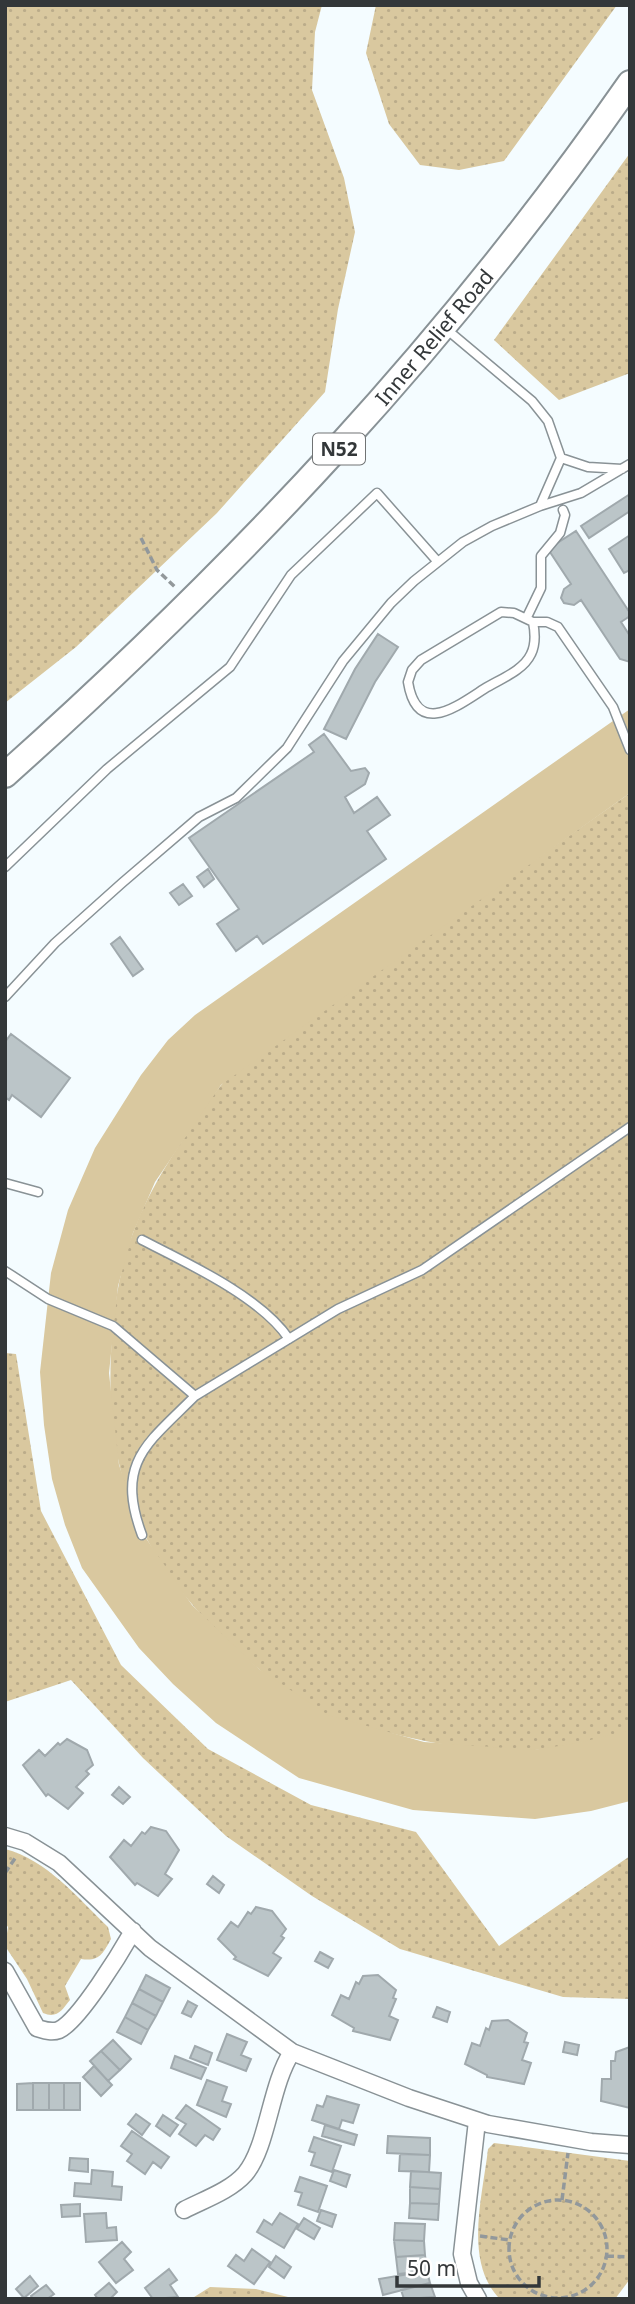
<svg xmlns="http://www.w3.org/2000/svg" width="635" height="2304" font-family="'Noto Sans',sans-serif">
<defs>
<pattern id="grass-dots" width="8" height="8" patternUnits="userSpaceOnUse" patternTransform="scale(1.75)"><rect width="8" height="8" fill="#d9c89f"/><path d="M2 2h.1M6 6h.1" fill="none" stroke="#bbac8a" stroke-width="1.8" stroke-linecap="round"/></pattern>
</defs>
<rect width="100%" height="100%" fill="#f4fcff"/>
<path fill="url(#grass-dots)" d="M5 5H322L315 32 312 90 344 178 355 232 338 309 325 392 217 513 76 647 5 703Z
M376 5H617L504 161 459 170 420 165 389 124 366 53Z
M630 153V373L559 400 494 340Z
M630 793V1731C598 1739 567 1748 535 1750 480 1754 417 1741 364 1726 352 1723 338 1721 328 1716 297 1702 261 1672 236 1649 129 1552 99 1457 114 1315 123 1239 148 1190 191 1128 205 1106 218 1086 237 1069Z
M5 1353 16 1354 41 1511 121 1665 208 1749 311 1805 416 1832 499 1946 630 1856V1999L563 1997 400 1949 312 1896 226 1836 143 1758 71 1680 5 1702Z
M5 1849C47 1860 78 1898 108 1927L111 1939C103 1953 100 1962 81 1959L65 1986 70 2000C62 2010 57 2019 43 2013L27 1979 5 1946 8 1927 5 1923Z
M494 2143 630 2161V2279L615 2299H500C463 2262 483 2195 488 2149Z
M210 2287 256 2289 296 2299H191Z"/>
<path fill="#d9c89f" d="M630 709V793L221 1085 155 1182 133 1233 118 1286 109 1373 119 1465 143 1534 192 1605 259 1669 328 1715 424 1742 533 1750 578 1743 630 1730V1801L591 1811 535 1819 413 1810 299 1778 216 1723 173 1684 139 1648 82 1568 65 1525 52 1479 44 1425 40 1372 51 1273 68 1210 95 1148 141 1075 168 1040 195 1015Z"/>
<path fill="#bbc5c8" stroke="#a0a9ad" stroke-width="2" d="M630 494V511L589 538 581 526Z
M576 531 630 613V616L621 622 630 636V662L620 659 581 600 574 605 564 603 561 598 564 589 571 584 548 549Z
M630 535V570L624 573 609 549Z
M378 634 398 647 375 682 346 739 324 729 355 669Z
M324 734 351 771 365 768 369 773 365 784 345 797 354 813 377 797 390 815 367 831 386 859 263 944 257 936 236 951 217 924 239 909 189 838 314 752 309 745Z
M208 869 214 879 204 887 197 877Z
M183 884 192 896 179 905 170 893Z
M120 937 143 969 133 976 111 944Z
M11 1034 70 1078 41 1117 12 1095 9 1100 5 1097V1042Z
M67 1739 87 1750 93 1765 86 1771 89 1774 76 1787 83 1793 68 1809 48 1794 46 1796 23 1765 39 1750 45 1756 58 1743 60 1745Z
M119 1787 130 1797 123 1804 112 1795Z
M151 1827 166 1831 179 1850 165 1874 172 1879 158 1896 137 1883 135 1885 110 1857 124 1840 131 1846 142 1832 145 1834Z
M213 1876 224 1885 219 1893 207 1884Z
M256 1907 272 1911 286 1929 281 1936 284 1938 273 1953 281 1958 268 1976 234 1959 236 1957 218 1939 231 1922 238 1927 248 1912 251 1914Z
M320 1952 333 1959 328 1968 315 1961Z
M146 1975 170 1988 163 2002 139 1989Z
M378 1975 396 1990 393 1998 396 1999 389 2016 398 2020 390 2040 353 2031 354 2028 332 2015 341 1995 349 1999 356 1982 359 1984 363 1976Z
M139 1989 163 2002 156 2016 132 2003Z
M188 2001 197 2006 191 2017 182 2013Z
M132 2003 156 2016 148 2030 125 2017Z
M437 2007 450 2012 447 2022 433 2017Z
M125 2017 148 2030 141 2044 117 2032Z
M508 2020 527 2033 524 2042 528 2043 522 2060 531 2063 524 2084 487 2077V2075L465 2064 472 2043 480 2046 486 2028 489 2030 492 2021Z
M227 2034 247 2042 241 2055 251 2059 246 2071 217 2060Z
M113 2040 131 2059 120 2070 101 2051Z
M565 2042 579 2045 577 2055 563 2052Z
M195 2046 212 2053 208 2065 190 2058Z
M630 2047V2108L601 2101 602 2079H611V2061H615L616 2052Z
M101 2051 120 2070 108 2081 90 2061Z
M175 2056 206 2068 201 2079 171 2068Z
M94 2066 112 2085 101 2096 83 2077Z
M207 2080 227 2087 222 2101 231 2104 226 2117 197 2105Z
M33 2083H49V2110H33Z
M33 2083V2110H17V2084Z
M49 2083H64V2110H49Z
M64 2083H80V2110H64Z
M327 2096 359 2105 353 2123 342 2120 339 2129 312 2120 317 2105 323 2107Z
M186 2105 220 2129 213 2140 205 2135 196 2146 179 2134 186 2124 176 2118Z
M136 2114 150 2124 142 2135 128 2124Z
M163 2115 178 2125 170 2136 156 2126Z
M325 2125 357 2135 354 2145 322 2136Z
M132 2131 169 2157 161 2168 153 2162 145 2174 127 2161 132 2154 121 2146Z
M388 2136 430 2138V2155L387 2153Z
M314 2137 341 2146 332 2172 311 2165 315 2153 309 2151Z
M400 2154 430 2155 429 2172 399 2171Z
M70 2158 88 2159V2172L69 2170Z
M92 2170 113 2172 112 2186 122 2187 121 2200 74 2196 75 2183 91 2184Z
M334 2170 350 2175 346 2187 330 2181Z
M411 2171 441 2173 440 2189 410 2187Z
M300 2177 327 2186 318 2212 298 2205 302 2193 295 2191Z
M410 2187 440 2189 439 2204 410 2203Z
M410 2203 439 2204 438 2220 409 2218Z
M80 2204V2216L62 2217 61 2205Z
M321 2210 336 2215 332 2227 317 2221Z
M106 2213 107 2228 116 2227 117 2240 86 2242 84 2214Z
M280 2213 298 2224 284 2248 257 2232 264 2220 272 2225Z
M304 2218 320 2228 314 2239 297 2229Z
M395 2223 425 2224 424 2241 394 2240Z
M394 2240 424 2241 425 2255 396 2257Z
M122 2242 131 2252 124 2259 133 2270 116 2283 99 2262Z
M252 2249 270 2262 254 2284 228 2266 236 2255 244 2261Z
M425 2255 427 2271 398 2274 396 2257Z
M276 2256 291 2267 284 2278 269 2267Z
M169 2269 177 2280 170 2285 178 2297 153 2299 145 2288Z
M427 2271 430 2283 383 2295 379 2279Z
M30 2276 38 2286 24 2298 16 2289Z
M109 2283 117 2292 110 2299H98L95 2295Z
M430 2283 435 2297 404 2299 401 2290Z
M46 2285 54 2294 47 2299H33L31 2296Z"/>
<g fill="none" stroke-linecap="round" stroke-linejoin="round">
<defs>
<path id="lane" d="M445 328 532 401 548 421 561 458 588 467 622 469
M540 506 561 458
M527 617 541 588V556L560 533 565 515 563 510
M533 622C535 632 536 644 531 654 523 671 500 679 484 689 456 707 417 737 408 682L412 670 421 660 501 612 514 613 533 622H547L558 627 613 707 630 750
M5 867 107 769 230 667 291 575 377 493 438 562
M5 997 55 943 122 883 199 817 236 798 287 748 343 661 391 603 414 581 463 542 492 526 540 506 581 493 630 464
M5 1183 38 1192
M142 1240C187 1263 261 1297 289 1339
M5 1271 48 1299 113 1326 195 1396 338 1309 422 1270 630 1127
M142 1535C115 1462 147 1444 195 1396"/>
<path id="street" d="M5 1836 25 1842 59 1863 150 1948 292 2052 409 2098 488 2124 591 2142 630 2145
M5 1971 37 2028C44 2030 51 2033 59 2030 79 2021 121 1952 133 1931
M477 2121 462 2254 469 2283 478 2299
M184 2210C203 2200 230 2191 245 2174 268 2147 270 2085 292 2052"/>
<path id="primary" d="M5 775C241 564 448 344 630 83"/>
</defs>
<use href="#lane" stroke="#899296" stroke-width="11"/>
<use href="#street" stroke="#899296" stroke-width="19"/>
<use href="#primary" stroke="#899296" stroke-width="28"/>
<path stroke="#92989b" stroke-width="3.5" stroke-dasharray="7 3.5" stroke-linecap="butt" d="M141 538 157 570 175 587
M5 1873 16 1857
M509 2249a49 49 0 1 1 98 0a49 49 0 1 1-98 0Z
M562 2200 568 2153
M480 2236 509 2240
M607 2256 630 2257"/>
<use href="#lane" stroke="#fff" stroke-width="8"/>
<use href="#street" stroke="#fff" stroke-width="16"/>
<use href="#primary" stroke="#fff" stroke-width="24"/>
</g>
<g text-anchor="middle" dominant-baseline="central" stroke-width="6" stroke-linejoin="round" paint-order="stroke">
<rect fill="#fff" stroke="#707374" stroke-width="2" x="313" y="433.5" width="52" height="31" rx="5"/>
<g font-size="19" font-weight="bold" fill="#333739">
<text x="339" y="449">N52</text>
</g>
<g font-size="21" fill="#333739" stroke="#fff">
<text transform="translate(434 337) rotate(-50)">Inner Relief Road</text>
</g>
</g>
<rect width="635" height="2304" fill="none" stroke="#333739" stroke-width="14"/>
<path d="M397 2276v10h142v-10" fill="none" stroke="#333739" stroke-width="3.5"/>
<text x="407" y="2276" font-size="21" fill="#333739" stroke="#ffffff" stroke-width="5" paint-order="stroke">50 m</text>
</svg>
